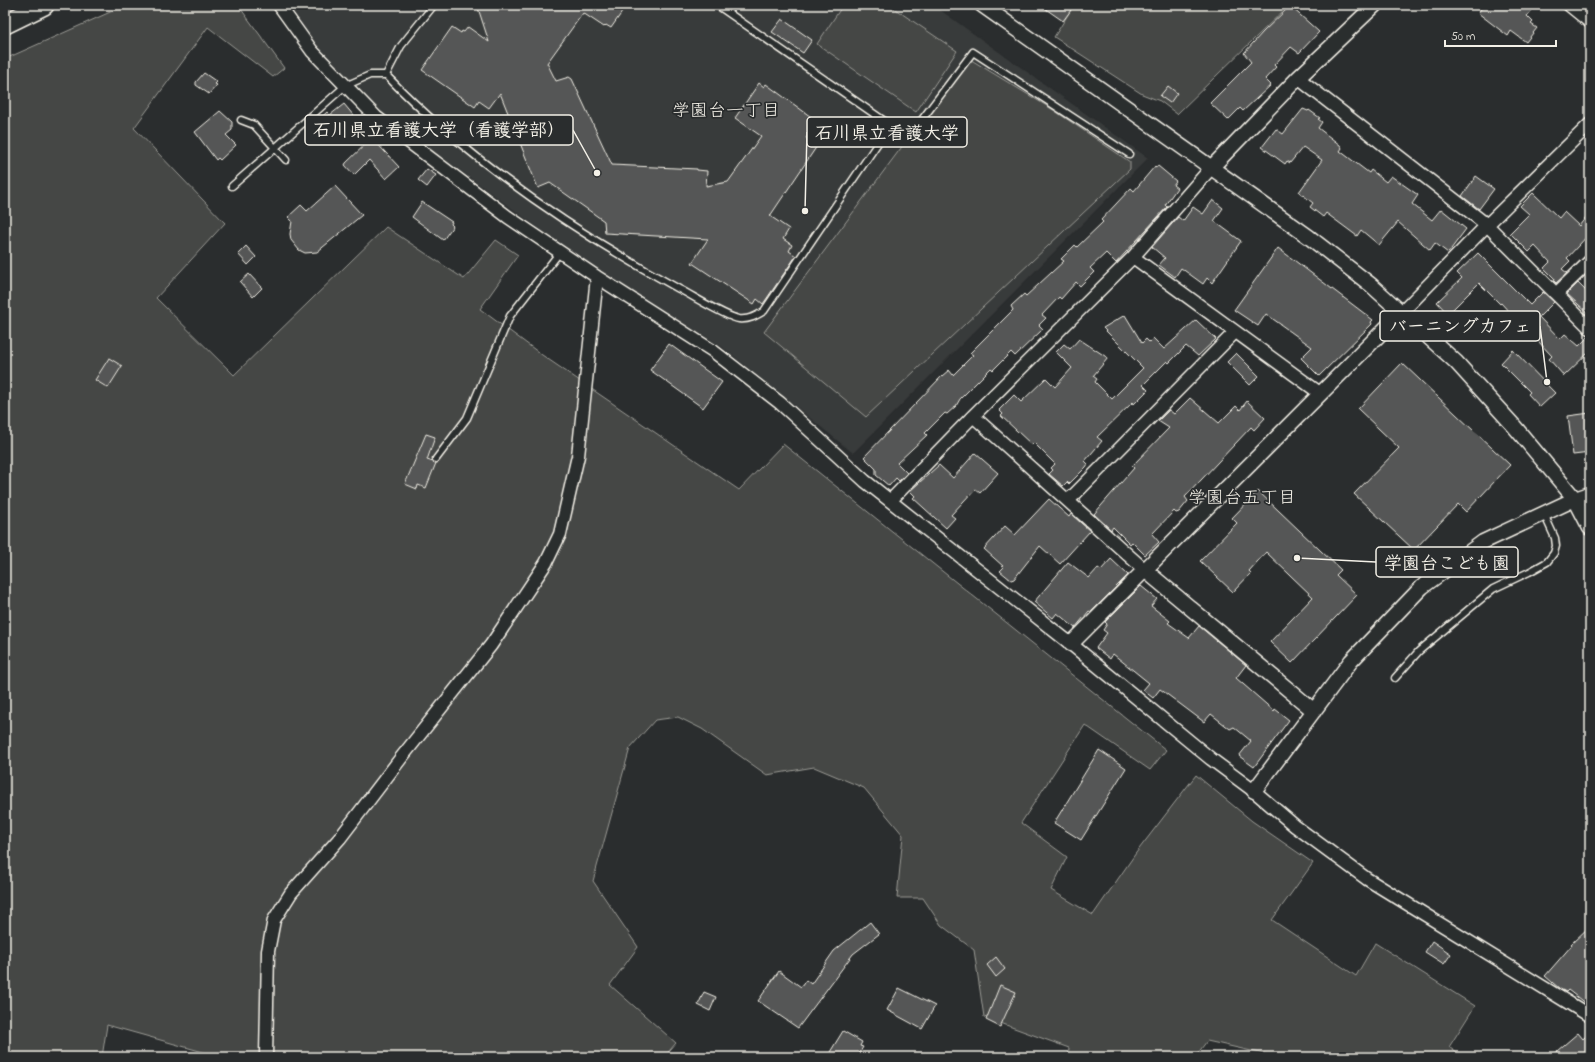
<svg xmlns="http://www.w3.org/2000/svg" width="1595" height="1062" font-family="'Indie Flower','Klee One',sans-serif">
<rect width="100%" height="100%" fill="#2a2d2e"/>
<filter id="ink" filterUnits="userSpaceOnUse"><feTurbulence type="fractalNoise" baseFrequency=".025" numOctaves="2"/><feDisplacementMap in="SourceGraphic" scale="8" xChannelSelector="R" yChannelSelector="G"/><feConvolveMatrix kernelMatrix="1 2 1 2 8 2 1 2 1" color-interpolation-filters="sRGB"/></filter>
<g filter="url(#ink)">
<path fill="#373a3a" d="M289 5H933L1148 158 853 453 722 347 579 258 378 110 321 53Z"/>
<path fill="#444645" stroke="#9c9c96" d="M126 5H238L284 68 273 77 208 27 134 128 225 223 156 298 234 375 386 227 464 279 496 240 518 255 480 309 542 355 739 490 783 444 1166 750 1150 770 1085 725 1021 823 1067 857 1051 890 1093 915 1136 853 1196 775 1252 821 1313 863 1272 920 1356 976 1375 943 1475 1006 1449 1047 1462 1057H1278L1207 1041 1195 1057H1068L1069 1048 984 1017 974 950 941 925 923 898H897L903 835 864 788 814 767 767 775 702 729 678 717 655 720 630 748 593 881 638 947 610 985 676 1043 664 1057H221L107 1025 102 1057H5V59Z
M843 5H889L957 51 916 112 817 44Z
M1074 5H1289L1177 114 1160 101 1142 94 1054 37Z
M968 58 1055 111 1130 162V169L866 417 764 332Z"/>
<path fill="#555756" stroke="#f4f1e8" d="M477 5H627L611 28 606 25 604 27 583 13 547 63 556 81 569 77 572 79 612 165 697 169V170L707 171 706 186 728 182 761 136 735 118 759 83 764 87 766 84 818 122 806 138 817 146 770 216 789 229 783 239 792 245 789 251 796 256 763 304 757 299 754 304 692 263 708 239 605 233 604 221 550 183 538 188 500 93 489 108 479 101 475 107 422 70 452 27 461 33 462 31 464 32 468 27 489 42Z
M1040 5H1062L1071 10 1063 21Z
M1484 5H1536L1527 16 1533 22 1531 24 1537 28 1526 42 1511 31 1508 36 1478 13Z
M1290 6 1319 32 1299 53 1291 47 1274 65 1276 67 1265 79 1271 85 1243 111 1240 108 1228 120 1210 103 1251 62 1244 53 1263 32Z
M782 19 812 40 803 53 772 32Z
M204 73 217 82 215 84 217 85 209 94 196 85V82Z
M1168 86 1177 93 1170 103 1160 96Z
M344 104 354 116 338 129 337 127 328 135 316 122 327 112 330 115Z
M1303 109 1308 111 1309 110 1320 118 1318 119 1322 122 1318 128 1340 145 1342 148 1340 151 1369 173 1371 170 1386 182 1391 176 1418 195 1412 204 1432 220 1441 209 1466 229 1448 253 1435 243 1430 250 1398 222 1379 245 1361 230 1357 236 1326 213 1323 217 1310 207 1313 203 1299 192 1322 160 1303 147 1290 163 1287 161 1285 164 1262 147 1276 129 1283 134Z
M220 111 232 122V130L226 135 236 145 220 160 218 158 216 160 195 132Z
M372 138 399 167 386 179 369 160 354 175 345 165 346 163Z
M1155 166 1156 167 1158 166 1176 181 1173 185 1177 188 1165 205 1167 207 1116 263 1106 253 1090 268 1094 272 1080 286 1076 282 1061 299 1059 297 1042 315 1046 318 1039 325 1043 329 1015 356 1011 352 993 370 991 368 960 399 956 406 947 414 945 413 925 433 927 435 897 463 907 473 899 481 896 478 889 486 876 475V469L864 457 942 376 949 370 953 375 973 355 970 353 1013 310 1011 306 1024 294 1026 296 1064 261 1061 259 1075 245 1077 247 1103 222 1101 220 1131 188 1134 191Z
M427 169 436 175 427 187 418 180Z
M1476 176 1494 189 1479 209 1462 196Z
M335 186 362 215 317 252 305 253 299 250 291 240 290 234 292 221 288 217 301 205 307 211Z
M1533 193 1559 218 1564 212 1579 226 1590 212V233L1567 258 1570 261 1562 269 1567 273 1556 283 1554 281 1555 279 1544 268 1550 262 1535 246 1529 252 1510 233 1529 214 1520 206Z
M1213 200 1223 208 1214 221 1241 241 1212 283 1207 278 1203 284 1181 268 1175 277 1159 265 1165 258 1152 247 1178 217 1183 221 1193 207 1203 214Z
M422 202 452 222 451 224 453 226 443 240 412 217Z
M246 246 256 257 248 265 238 254Z
M1278 248 1373 320 1371 322 1372 324 1319 376 1301 358 1312 347 1266 314 1258 326 1234 310Z
M1478 253 1530 305 1543 292 1554 302 1539 317 1560 339 1565 334 1579 346 1590 335V351L1564 376 1549 359 1552 356 1521 323 1520 324 1501 303 1500 304 1479 283 1448 314 1437 302 1462 278 1457 273Z
M249 274 262 288 253 297 240 282Z
M1578 283 1590 295V315L1567 294Z
M1125 315 1142 343 1146 339 1149 342 1153 338 1164 349 1196 320 1216 339 1198 356 1186 346 1169 363 1167 361 1143 385 1148 390 1134 404 1133 402 1097 437 1102 441 1085 461 1088 464 1086 467 1069 484 1067 482 1063 486 1049 474 1053 470 1051 468 1055 464 1034 443 1032 445 1001 416 1003 414 999 410 1014 395 1021 402 1046 378 1055 387 1072 368 1056 352 1064 344 1070 349 1079 339 1108 358 1093 376 1097 379 1095 382 1112 399 1143 368 1103 328Z
M669 344 722 382 703 408 650 370Z
M1513 350 1555 393 1540 407 1528 394 1530 392 1501 363Z
M1236 353 1259 376 1250 385 1227 362Z
M109 358 122 366 108 388 95 380Z
M1402 363 1510 465 1466 512 1458 504 1414 550 1354 494 1399 448 1358 409Z
M1190 398 1219 423 1236 406 1240 410 1247 401 1265 418 1254 430 1251 427 1185 497 1188 501 1179 512 1176 513 1174 511 1152 534 1159 542 1145 555 1132 542 1130 544 1113 527 1111 530 1094 514 1134 468 1132 466 1169 428 1158 421 1169 410 1174 414Z
M1590 413V453L1573 455 1568 416Z
M426 434 435 437 427 460 436 463 426 488 418 485 417 489 405 484Z
M975 453 998 473 980 493 975 489 951 515 955 518 946 528 913 498 915 496 910 491 939 465 953 478Z
M1258 491 1341 570 1336 575 1357 595 1292 663 1270 642 1313 597 1266 552 1249 571 1251 573 1233 592 1200 561 1237 523 1232 518Z
M1049 499 1069 517 1071 514 1090 531 1060 564 1040 546 1014 579 1011 580 1000 571 1004 567 984 549 1005 526 1015 535Z
M1111 559 1128 575 1091 612 1089 611 1075 628 1057 613 1053 618 1034 602 1068 562 1089 578 1098 568 1101 570Z
M1141 586 1157 599 1151 606 1170 621 1168 623 1189 638 1199 626 1246 665 1236 678 1274 711 1275 709 1289 720 1254 767 1239 756 1251 741 1234 727 1230 729 1211 714 1204 722 1160 689 1153 698 1143 690 1149 683 1113 654 1110 659 1096 648 1107 633 1103 630 1107 624 1105 622Z
M1099 750 1126 768 1081 840 1054 823Z
M870 922 879 934 853 954 798 1028 758 1001 779 971 801 987 806 980 811 984 834 951Z
M1590 926V1007L1568 990 1566 992 1560 989 1545 976 1572 945 1571 944Z
M1432 941 1451 954 1444 964 1425 952Z
M996 957 1005 969 996 977 987 965Z
M1000 985 1016 992 1000 1027 986 1020Z
M899 988 935 1006 922 1029 887 1010Z
M704 992 716 997 710 1011 698 1005Z
M843 1031 862 1042 860 1046 863 1047 857 1057H827Z
M1590 1032V1057H1550L1578 1033 1583 1039Z"/>
<g fill="none" stroke-linecap="round" stroke-linejoin="round">
<defs>
<path id="service" d="M386 75C470 162 573 231 679 289 693 296 726 317 739 319 749 320 756 316 764 311L884 134 883 120 717 5
M241 120 254 125 286 160
M883 120 911 134 973 52 1129 154
M232 186 345 86 370 75H386L401 46 434 5
M436 459 467 418 510 316 560 252
M1395 678 1419 651 1493 589 1529 572 1547 562 1554 553 1556 546 1555 538 1544 514"/>
<path id="minor" d="M279 5 312 51 376 117 508 217 597 277 713 351 780 403 865 481 1071 644 1211 759 1254 791 1295 826 1367 879 1590 1016
M1569 5 1590 22
M1298 78 1487 225 1590 328
M1133 257 1321 394
M1556 294 1590 261
M1402 312 1487 225 1590 124
M973 416 1146 571
M890 501 973 416 1133 257 1211 168
M1068 501 1235 332
M266 1057 268 951 274 920 291 893 340 838 401 758 491 645 546 563 560 534 578 456 597 277"/>
<path id="tertiary" d="M982 5 1309 237 1371 285 1456 362 1514 426 1575 499 1590 528
M1211 168 1298 78 1375 5
M1146 571 1314 711
M1071 644 1402 312
M1254 791 1351 661 1422 587 1483 542 1575 499 1590 494"/>
<path id="trunk" d="M5 24 44 5"/>
</defs>
<use href="#service" stroke="#f4f1e8" stroke-width="9"/>
<use href="#minor" stroke="#f4f1e8" stroke-width="15"/>
<use href="#tertiary" stroke="#f4f1e8" stroke-width="17"/>
<use href="#trunk" stroke="#f4f1e8" stroke-width="22"/>
<use href="#service" stroke="#2a2d2e" stroke-width="6"/>
<use href="#minor" stroke="#2a2d2e" stroke-width="12"/>
<use href="#tertiary" stroke="#2a2d2e" stroke-width="14"/>
<use href="#trunk" stroke="#2a2d2e" stroke-width="19"/>
</g>
</g>
<g text-anchor="middle" dominant-baseline="central" stroke-width="3.5" stroke-linejoin="round" paint-order="stroke">
<g font-size="18" fill="#f4f1e8" stroke="#2a2d2e">
<text x="726" y="112">学園台一丁目</text>
<text x="1242" y="499">学園台五丁目</text>
</g>
</g>
<path fill="none" stroke="#f4f1e8" stroke-width="1.5" d="M597 173L573 130M805 211L807 132M1547 382L1540 326M1297 558L1376 562"/>
<g fill="#f4f1e8" stroke="#2a2d2e" stroke-width="1.5">
<circle cx="597" cy="173" r="4"/>
<circle cx="805" cy="211" r="4"/>
<circle cx="1547" cy="382" r="4"/>
<circle cx="1297" cy="558" r="4"/>
</g>
<g fill="#2a2d2e" stroke="#f4f1e8" stroke-width="1.5">
<rect x="305" y="115" width="268" height="30" rx="4"/>
<rect x="807" y="117" width="160" height="30" rx="4"/>
<rect x="1380" y="311" width="160" height="30" rx="4"/>
<rect x="1376" y="547" width="142" height="30" rx="4"/>
</g>
<g font-size="18" text-anchor="middle" font-weight="bold" fill="#f4f1e8">
<text x="439" y="136">石川県立看護大学（看護学部）</text>
<text x="887" y="139">石川県立看護大学</text>
<text x="1460" y="332">バーニングカフェ</text>
<text x="1447" y="569">学園台こども園</text>
</g>
<rect width="1595" height="1062" fill="none" stroke="#2a2d2e" stroke-width="20"/>
<rect x="10" y="10" width="1575" height="1042" fill="none" stroke="#f4f1e8" stroke-width="1.5" filter="url(#ink)"/>
<path d="M1445 40v6h111v-6" fill="none" stroke="#f4f1e8" stroke-width="2"/>
<text x="1451" y="40" font-size="12" fill="#f4f1e8" stroke="#2a2d2e" stroke-width="3" paint-order="stroke">50 m</text>
</svg>
